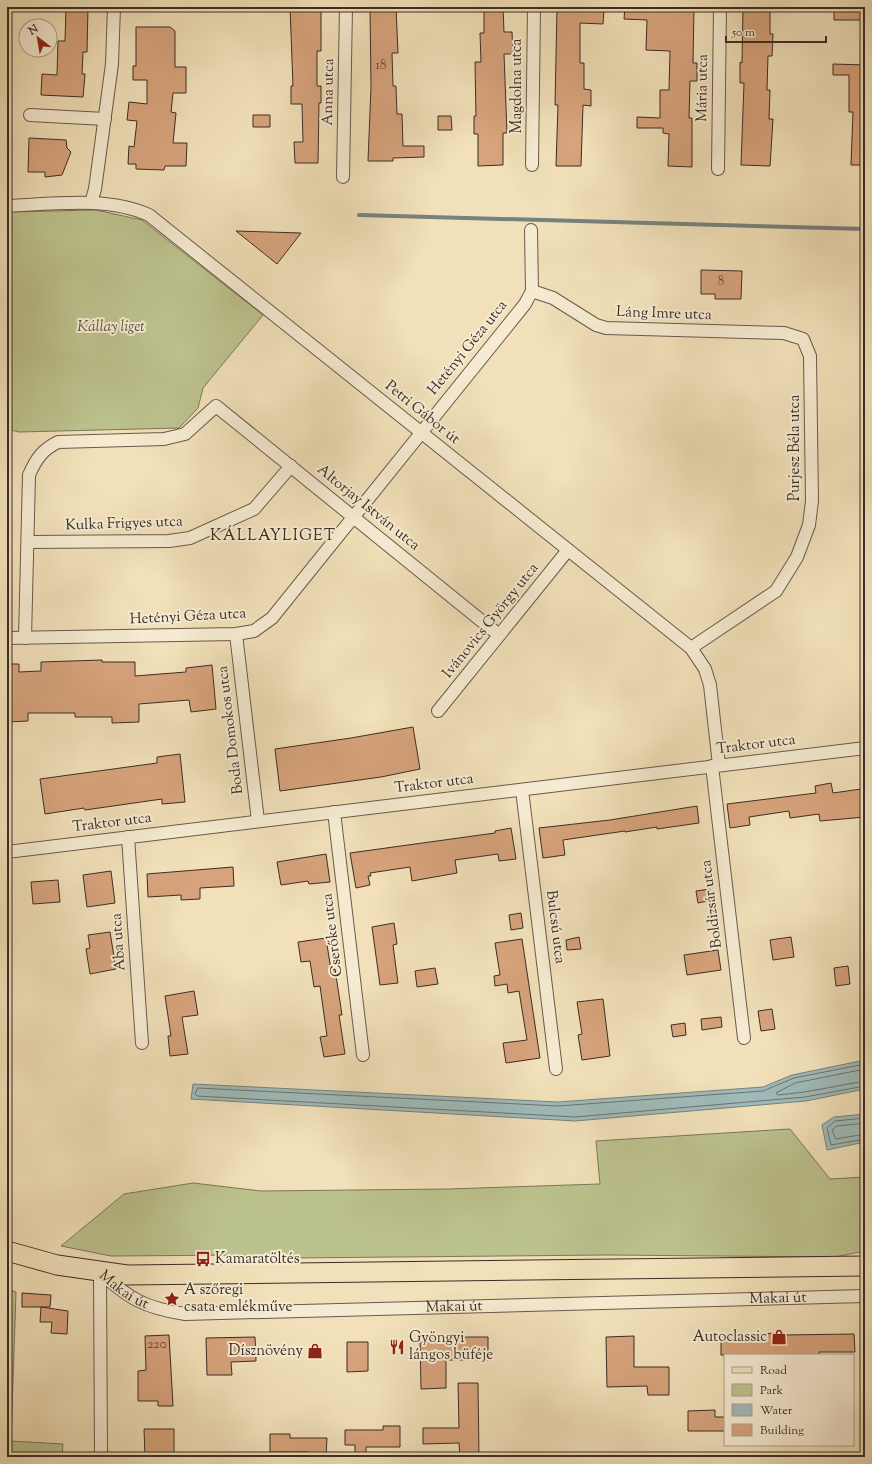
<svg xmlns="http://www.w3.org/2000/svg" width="872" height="1464" font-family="'Sorts Mill Goudy',serif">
<rect width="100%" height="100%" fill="#f1e0b9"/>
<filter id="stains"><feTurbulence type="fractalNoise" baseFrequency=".005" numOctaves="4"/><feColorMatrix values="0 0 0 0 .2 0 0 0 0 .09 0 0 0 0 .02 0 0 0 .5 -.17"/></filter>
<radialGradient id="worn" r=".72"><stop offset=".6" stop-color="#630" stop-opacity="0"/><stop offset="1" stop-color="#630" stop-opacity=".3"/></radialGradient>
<path fill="#bcc28e" stroke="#7c785a" d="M96 210 142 220 263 315 203 388 198 408 179 428 19 432 7 429V212Z
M790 1129 830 1179 865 1177V1251L835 1257 607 1255 293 1258 246 1255 111 1256 61 1246 124 1194 193 1183 261 1191 448 1189 600 1184 596 1141Z
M7 1289 16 1292 11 1441 63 1444 62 1457H7Z"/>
<path fill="#9fbbba" stroke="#77827f" d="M865 1060V1089L806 1101 575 1121 191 1099 193 1084 558 1102 763 1087 792 1075Z
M865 1114V1142L827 1150 822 1125 834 1117Z"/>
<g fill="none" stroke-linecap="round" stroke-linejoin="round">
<path stroke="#6d7470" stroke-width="1" d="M865 1064 794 1078 763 1091 558 1106 198 1088 195 1094 197 1096 575 1117 805 1097 865 1086
M865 1069 795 1083 776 1093 778 1095 805 1092 865 1081
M865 1118 835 1121 827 1128 831 1145 865 1139
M865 1123 837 1126 832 1130 836 1139 865 1134"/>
<path stroke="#77827f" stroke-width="4" d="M359 215 865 229"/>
</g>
<path fill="#d7a37c" stroke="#3b2d26" d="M66 7H88L87 52H83L82 74H85L83 97 41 95 42 74 57 75 58 41H65Z
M290 7H321V51H317V86H321V103H319L318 163H295L294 142H303L302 104H291V86H293Z
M370 7H396L398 53H392L393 86H396L397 114H402L403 146H424V157L393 158V161H368L371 87Z
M484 7H503L504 32H512L513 54H504L507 133H503V165L478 166V134H474V116H476L475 62H481L480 33H484Z
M625 7H694L693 63H697V81H690L689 118H692V167L668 166 669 134 663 133V128H637V117L660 118V90H669L670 51 646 50 647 20 624 19Z
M743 7H770V34H773L772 56H768L767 90H770L769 119H773L770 166 741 165 744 83H740V62L742 63Z
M557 8 604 9 603 24 580 23V63H584V89L591 90V106L583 105 581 166H556L558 105H555Z
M865 8V20H834V9Z
M136 27H170L175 31V67H186V93H173L171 112 176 113 173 143H187L186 166H165L164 170 136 169V164H128L129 146 134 147 137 121 127 120 129 102 147 104V80H133V66H136Z
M833 64 865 65V165H851L853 112H849V75H833Z
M253 115H270V127H253Z
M438 116H451L452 130H438Z
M29 138 66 140 67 148 71 152 62 175 45 177V172H28Z
M236 231 301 233 277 264Z
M701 270 742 271 741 299H715V294H701Z
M102 660V662H135V676L186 672V668L212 665 216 709 191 712 189 700 139 704V722L112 723V717H75V713H28V721L7 722V664H19V672L41 671V662Z
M413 727 420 769 381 777 280 791 275 749 351 738Z
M180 754 185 802 162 804V799L85 810 84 808 45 814 40 779 157 763V757Z
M831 783 833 793 861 789 865 817 820 821 819 814 790 818 789 811 749 817 750 825 730 828 727 804 816 793 815 786Z
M697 806 699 823 657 829V827L625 832V831L563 840 565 855 543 858 539 828 610 820Z
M511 828 516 859 499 861 498 854 455 860 457 873 412 881 410 867 370 873 371 876H368L370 885 356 888 350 853 495 833V831Z
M326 854 330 882 309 884 308 881 281 885 277 862Z
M233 867 234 886 200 888V899L181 900V895L148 897 147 874Z
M111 871 115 903 87 907 83 875Z
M58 880 60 902 33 904 31 882Z
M710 889 712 900 698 903 696 891Z
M521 913 523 928 511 930 509 915Z
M394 923 397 944 393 945 398 983 380 985 372 927Z
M110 932 116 969 90 974 86 949 90 948 88 935Z
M579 937 581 949 567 950 566 940Z
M791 937 794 957 773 960 770 940Z
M326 938 331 970 335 969 342 1015H339L345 1054 324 1057 320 1037 327 1036 320 986 314 987 310 961 301 962 298 942Z
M522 939 540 1058 506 1063 503 1043 527 1040 519 991 508 993 507 984 495 986 494 976 500 975 495 943Z
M718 950 721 970 687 975 684 955Z
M848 966 850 984 836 986 834 968Z
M435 968 438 984 417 987 415 971Z
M194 991 198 1015 182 1017 188 1054 170 1056 168 1036H171L165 996Z
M603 999 610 1056 582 1060 578 1035 582 1034 577 1002Z
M772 1009 775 1029 761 1031 758 1011Z
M721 1017 722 1027 702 1030 701 1019Z
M685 1023 686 1035 673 1037 671 1025Z
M22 1293 51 1295 50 1307H22Z
M41 1307 68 1311 67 1334 51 1333 52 1322H40Z
M784 1333V1335L854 1334 855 1352H819V1355H721V1335Z
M169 1335 173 1406H158V1401H138V1371L146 1370 145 1336Z
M634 1336V1367H669V1395H648L647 1386 607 1387 606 1337Z
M255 1337 256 1361 231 1362 232 1375H207L206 1338Z
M459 1337H488V1360H446V1388L421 1389 420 1339H459Z
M347 1342H368V1371L347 1372Z
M458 1383H478L479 1457H460L459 1443 423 1444V1428H459Z
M715 1410V1417H725V1431H688V1411Z
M383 1426H400V1447H366V1453H355V1445H345V1430H383Z
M144 1429H174V1455L145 1456Z
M270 1434H290V1438H327L326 1456H308V1452H270Z"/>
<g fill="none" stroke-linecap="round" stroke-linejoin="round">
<defs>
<g id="street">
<path d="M30 115 105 119"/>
<path d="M532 165 534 7"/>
<path d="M718 169 720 7"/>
<path d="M343 177 346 7"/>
<path d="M91 203 95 189 112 64 114 7"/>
<path d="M7 206C52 204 108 196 149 215L691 648 705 669 710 685 719 765"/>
<path d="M532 291 553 298 596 325 606 328 784 333 803 339 810 356 812 501 809 525 797 557 776 591 691 648"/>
<path d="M28 542 169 541 190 538 254 509 291 466"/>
<path d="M236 634 258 821"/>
<path d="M7 638 236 634 254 631 272 618 525 304 532 291 531 230"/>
<path d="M25 638 29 475C36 459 42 450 58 442L164 439 185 434 216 406 499 635"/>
<path d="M438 711 568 550"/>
<path d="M712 766 744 1038"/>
<path d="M522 790 556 1069"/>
<path d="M334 812 363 1055"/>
<path d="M128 837 142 1043"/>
<path d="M7 852 865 748"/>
<path id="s1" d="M100 1272C129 1299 145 1308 185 1314L865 1296"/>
<path d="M100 1272 101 1457"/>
</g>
<path id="primary" d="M7 1251 57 1265 127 1275 865 1266"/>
</defs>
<use href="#street" stroke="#685a4b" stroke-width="14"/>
<use href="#primary" stroke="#3b2d26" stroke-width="21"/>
<use href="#street" stroke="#f6ebd2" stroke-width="12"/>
<use href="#primary" stroke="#f1e0b9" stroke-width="19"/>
</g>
<defs>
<symbol id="bus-bare" viewBox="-9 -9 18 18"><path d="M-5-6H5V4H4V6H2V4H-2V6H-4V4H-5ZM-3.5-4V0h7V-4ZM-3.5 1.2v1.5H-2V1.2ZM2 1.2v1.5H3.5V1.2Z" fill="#8f2418" stroke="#f6ebd2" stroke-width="2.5" paint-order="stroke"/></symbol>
<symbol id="sight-bare" viewBox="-9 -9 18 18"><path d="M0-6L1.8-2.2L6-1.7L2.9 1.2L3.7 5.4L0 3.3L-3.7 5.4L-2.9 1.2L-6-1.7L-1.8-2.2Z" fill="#8f2418" stroke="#f6ebd2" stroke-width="2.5" paint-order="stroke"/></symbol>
<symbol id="shop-bare" viewBox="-9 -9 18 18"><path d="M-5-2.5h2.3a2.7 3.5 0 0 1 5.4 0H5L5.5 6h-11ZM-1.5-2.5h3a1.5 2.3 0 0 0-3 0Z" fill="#8f2418" stroke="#f6ebd2" stroke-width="2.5" paint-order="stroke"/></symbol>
<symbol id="restaurant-bare" viewBox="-9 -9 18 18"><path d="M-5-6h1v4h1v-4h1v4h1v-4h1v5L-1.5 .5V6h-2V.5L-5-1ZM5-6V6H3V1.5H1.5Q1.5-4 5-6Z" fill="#8f2418" stroke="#f6ebd2" stroke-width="2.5" paint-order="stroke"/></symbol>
</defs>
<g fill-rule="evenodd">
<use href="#bus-bare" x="192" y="1248" width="22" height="22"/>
<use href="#sight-bare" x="161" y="1288" width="22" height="22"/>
<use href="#shop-bare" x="768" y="1326" width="22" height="22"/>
<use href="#restaurant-bare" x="386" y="1336" width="22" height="22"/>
<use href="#shop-bare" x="304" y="1340" width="22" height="22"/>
</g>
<g text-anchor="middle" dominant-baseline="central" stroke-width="4" stroke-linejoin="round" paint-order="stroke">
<g font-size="13" fill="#624a3c">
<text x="381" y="66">18</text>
<text x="721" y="282">8</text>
<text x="157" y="1345">220</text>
</g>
<g font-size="15" fill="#3b2d26" stroke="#f6ebd2">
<text transform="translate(517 86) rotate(-90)">Magdolna utca</text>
<text transform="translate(703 88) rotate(-89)">Mária utca</text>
<text transform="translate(329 92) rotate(-89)">Anna utca</text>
<text transform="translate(664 314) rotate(2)">Láng Imre utca</text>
<text transform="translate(468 348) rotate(-51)">Hetényi Géza utca</text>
<text transform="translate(422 413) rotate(39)">Petri Gábor út</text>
<text transform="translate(795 448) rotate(-90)">Purjesz Béla utca</text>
<text transform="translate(368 508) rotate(39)">Altorjay István utca</text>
<text transform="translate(124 524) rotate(-2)">Kulka Frigyes utca</text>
<text transform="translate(188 617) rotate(-3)">Hetényi Géza utca</text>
<text transform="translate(491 621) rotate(-51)">Ivánovics György utca</text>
<text transform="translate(231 730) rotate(-97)">Boda Domokos utca</text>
<text transform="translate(756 745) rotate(-7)">Traktor utca</text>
<text transform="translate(434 784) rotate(-7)">Traktor utca</text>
<text transform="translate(112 823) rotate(-7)">Traktor utca</text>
<text transform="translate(712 904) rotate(-97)">Boldizsár utca</text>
<text transform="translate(555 927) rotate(83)">Bulcsú utca</text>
<text transform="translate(333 935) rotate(-97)">Cserőke utca</text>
<text transform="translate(119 942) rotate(-94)">Aba utca</text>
<text stroke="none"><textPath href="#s1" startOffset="30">Makai út</textPath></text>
<text stroke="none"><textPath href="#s1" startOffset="690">Makai út</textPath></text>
<text stroke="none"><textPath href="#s1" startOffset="366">Makai út</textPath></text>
</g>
<g font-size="15" font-style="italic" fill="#5b5240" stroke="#f6ebd2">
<text x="111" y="327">Kállay liget</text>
</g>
<g font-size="15" fill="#3b2d26" stroke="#f6ebd2" text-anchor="start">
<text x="215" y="1259">Kamaratöltés</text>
<text x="184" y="1290">A szőregi<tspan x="184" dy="17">csata emlékműve</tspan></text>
<text x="767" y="1337" text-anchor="end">Autoclassic</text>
<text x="409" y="1338">Gyöngyi<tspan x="409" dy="17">lángos büféje</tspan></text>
<text x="303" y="1351" text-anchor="end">Dísznövény</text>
</g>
<g font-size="16" letter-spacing="1" fill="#3b2d26" stroke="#f6ebd2">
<text x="273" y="536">KÁLLAYLIGET</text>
</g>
</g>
<rect width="872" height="1464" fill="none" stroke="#f1e0b9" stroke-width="24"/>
<rect x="8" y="8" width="856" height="1448" fill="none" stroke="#3b2d26" stroke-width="2"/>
<rect x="12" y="12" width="848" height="1440" fill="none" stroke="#3b2d26"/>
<rect x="724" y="1354" width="130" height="92" fill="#f6ebd2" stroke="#ab9f8d"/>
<rect x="732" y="1367" width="20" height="6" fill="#f1e0b9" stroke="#ab9f8d"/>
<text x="760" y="1374" font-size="12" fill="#3b2d26">Road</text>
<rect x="732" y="1384" width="20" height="12" fill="#bcc28e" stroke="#ab9f8d"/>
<text x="760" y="1394" font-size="12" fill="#3b2d26">Park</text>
<rect x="732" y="1404" width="20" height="12" fill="#9fbbba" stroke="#ab9f8d"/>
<text x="760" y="1414" font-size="12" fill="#3b2d26">Water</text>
<rect x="732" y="1424" width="20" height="12" fill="#d7a37c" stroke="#ab9f8d"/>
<text x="760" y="1434" font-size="12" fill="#3b2d26">Building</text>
<g transform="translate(38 38) rotate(329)"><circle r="19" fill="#f6ebd2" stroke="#ab9f8d"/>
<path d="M0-3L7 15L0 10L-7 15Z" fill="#8f2418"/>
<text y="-6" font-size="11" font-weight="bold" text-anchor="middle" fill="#3b2d26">N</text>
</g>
<path d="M726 36v6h100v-6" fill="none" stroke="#3b2d26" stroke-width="2"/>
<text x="732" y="36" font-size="12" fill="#3b2d26" stroke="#f6ebd2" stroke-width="3" paint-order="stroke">50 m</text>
<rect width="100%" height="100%" filter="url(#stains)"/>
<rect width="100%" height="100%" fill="url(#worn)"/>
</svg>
